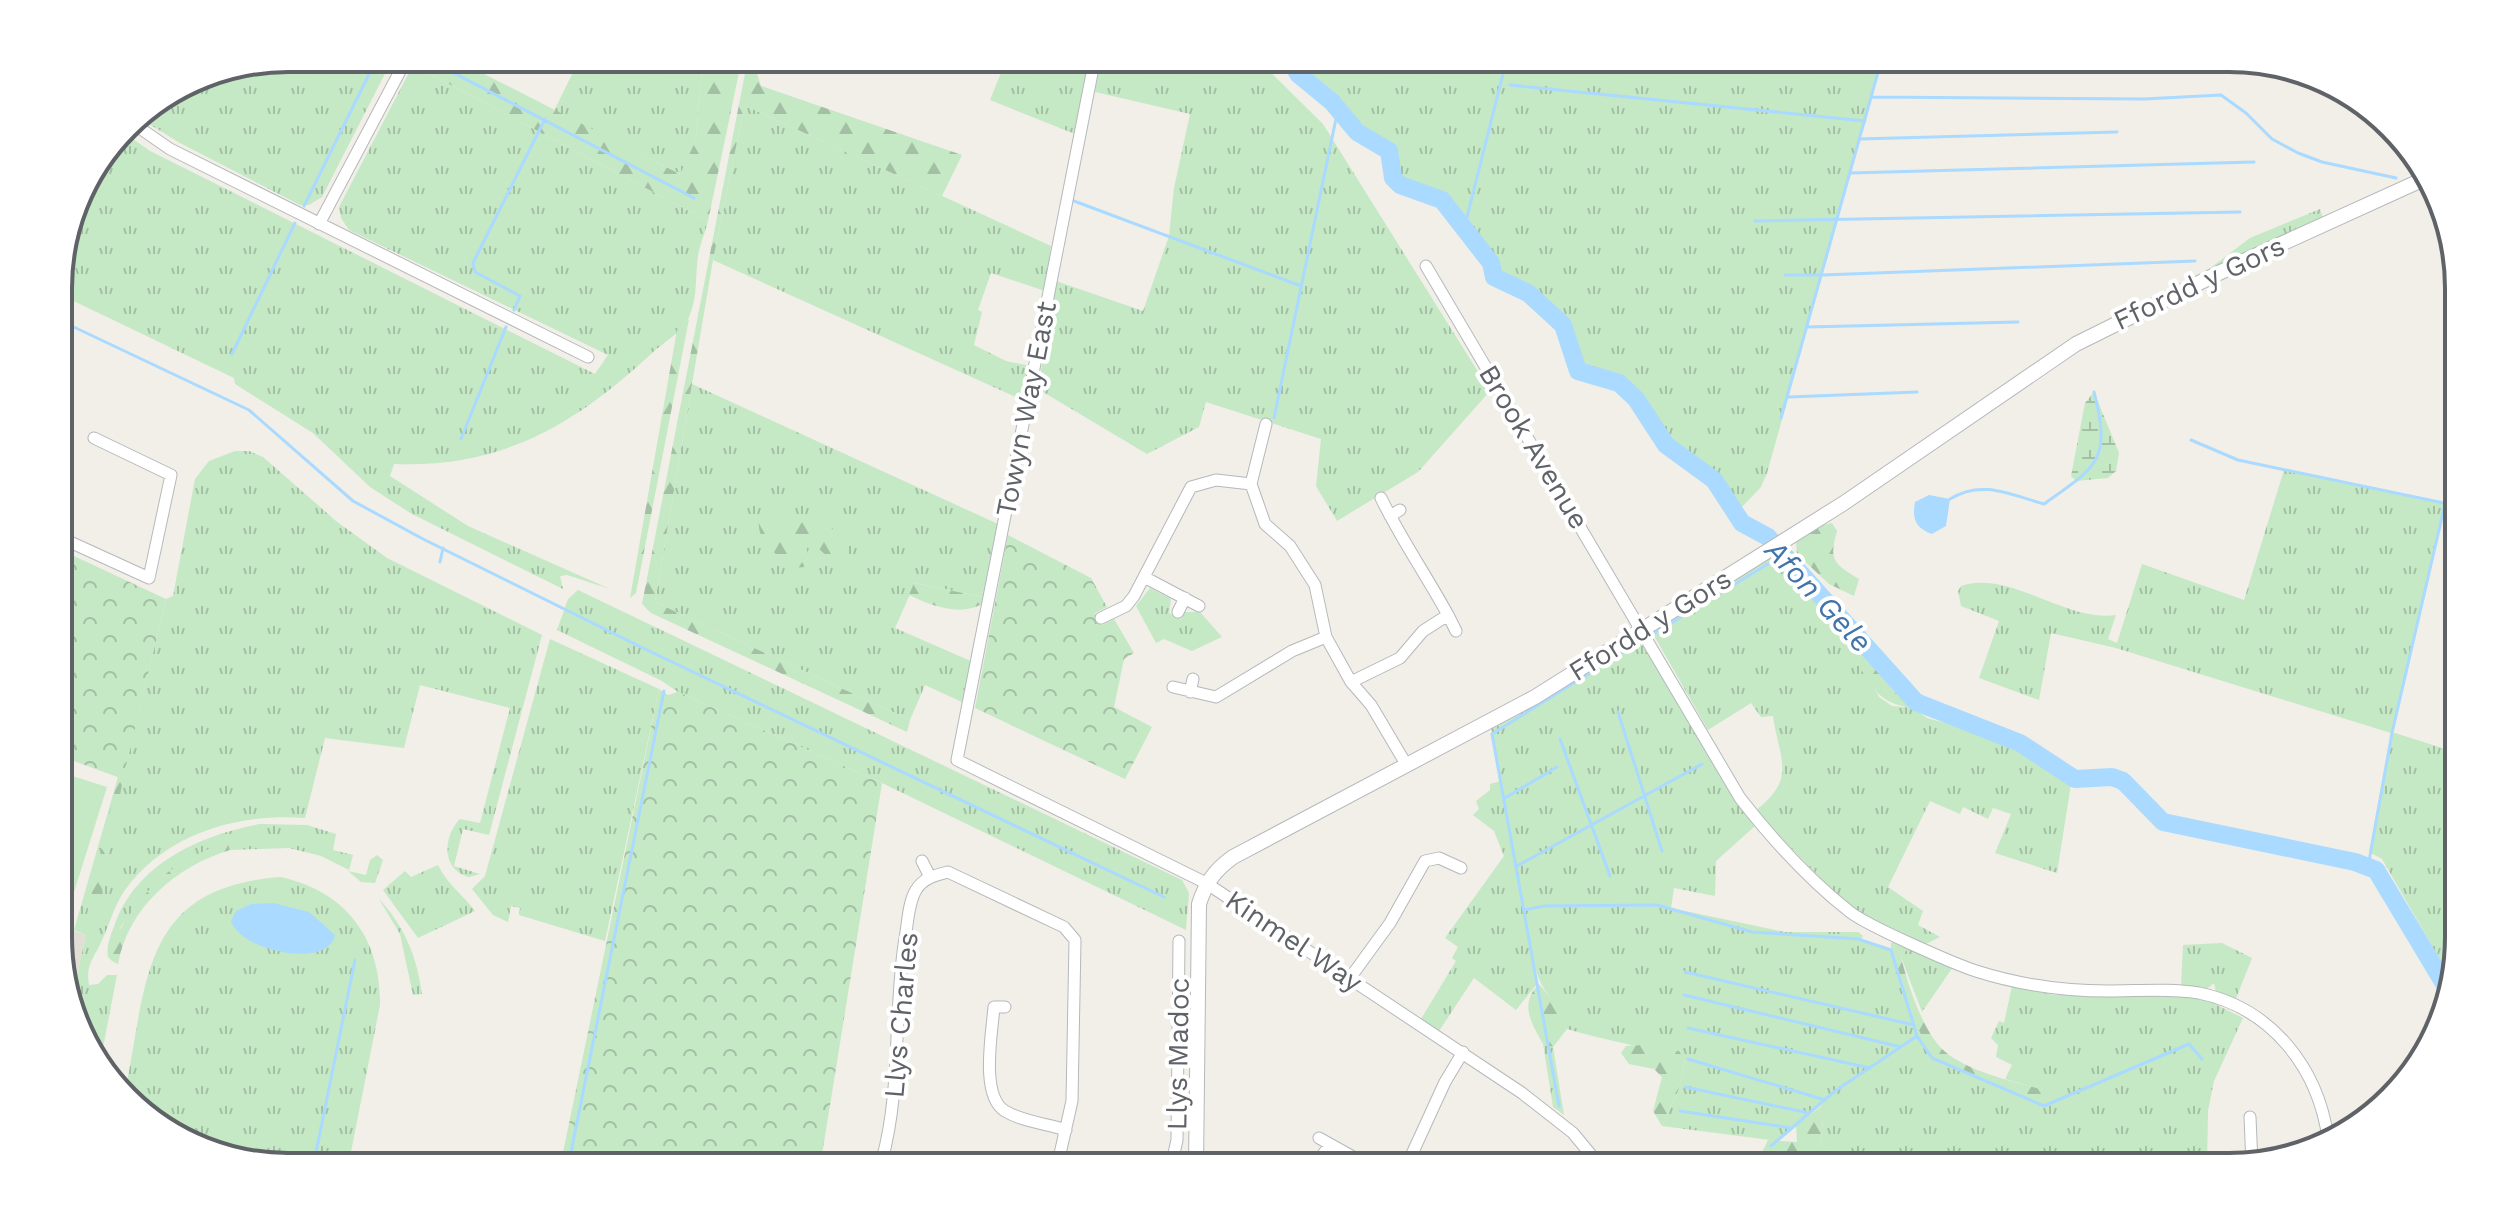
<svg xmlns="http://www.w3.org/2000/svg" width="2517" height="1225" font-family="'Work Sans',sans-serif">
<defs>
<pattern id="grass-tufts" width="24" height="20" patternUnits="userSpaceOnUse" patternTransform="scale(2)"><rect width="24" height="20" fill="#c5e8c5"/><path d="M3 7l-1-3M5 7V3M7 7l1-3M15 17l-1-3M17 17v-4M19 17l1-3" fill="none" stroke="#a3c0a4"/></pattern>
<pattern id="forest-firs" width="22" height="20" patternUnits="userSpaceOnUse" patternTransform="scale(2)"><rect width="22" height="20" fill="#c5e8c5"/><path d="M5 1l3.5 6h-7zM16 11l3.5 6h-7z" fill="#a3c0a4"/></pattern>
<pattern id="wetland-marsh" width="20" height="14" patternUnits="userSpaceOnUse" patternTransform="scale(2)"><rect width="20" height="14" fill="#c5e8c5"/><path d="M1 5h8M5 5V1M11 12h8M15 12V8" fill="none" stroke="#a3c0a4"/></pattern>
<pattern id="park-crowns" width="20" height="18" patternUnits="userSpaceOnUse" patternTransform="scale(2)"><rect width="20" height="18" fill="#c5e8c5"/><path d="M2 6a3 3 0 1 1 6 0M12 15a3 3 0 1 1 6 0" fill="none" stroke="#a3c0a4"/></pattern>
</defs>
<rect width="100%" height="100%" fill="#f1efe8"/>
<path fill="#e1ded6" d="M60 926 86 935 72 997 60 967Z"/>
<path fill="url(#grass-tufts)" d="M288 58H393L322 197 309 205H300L180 143 136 116 201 75Z
M580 58H703L696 140 681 174 554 111Z
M1007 58H1063L1089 67 1075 134 990 100Z
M1100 58H1256L1323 124 1490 391 1418 472 1337 521 1316 486 1321 439 1206 402 1199 427 1147 454 1038 389 1056 281 1143 311 1169 236 1174 188 1190 114 1095 92Z
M1294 58H1883L1767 473 1761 487 1738 511 1714 475 1669 442 1641 400 1622 381 1582 367 1575 356 1569 325 1562 315 1531 290 1501 274 1449 204 1430 189 1401 182 1393 152 1362 131 1303 73Z
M413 65 708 221C705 233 700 244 698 256 695 276 698 297 689 317 684 331 661 344 650 355 573 426 501 468 394 464L390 476 468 526 610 589 567 575 560 576 563 589 412 514 370 487 313 433 235 384 234 378 59 294V273L82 186 123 132 150 151 595 374 608 355 349 230 341 218 339 207Z
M748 107 1051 246 1045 291 991 273 978 310 982 312 974 345 1006 361 1030 366 1020 399 713 260 743 113Z
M2320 209 2323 218 2205 272 2250 238Z
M692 384 998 524 983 597 915 583 895 628 973 662 964 703 925 685 910 720 655 602Z
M235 451H249L263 457 336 521 387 558 542 635 489 835 463 829 454 866 480 874 469 877C441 870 443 836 460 819L480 823 510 708 420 685 404 748 325 738 305 818C238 813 166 833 125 890 114 906 110 923 102 940 95 957 85 964 89 985L98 984 107 975H117L100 1063 72 997 86 935 74 930 118 777 123 778 166 599 173 596 195 479 209 461Z
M2284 470 2445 504 2392 732 2458 753 2459 937 2451 979 2382 859 2369 852 2391 733 2116 648 2051 633 2039 700 1979 678 1999 621 1961 606 1958 591 1961 586C2010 569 2066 623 2116 615L2108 639 2117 643 2142 564 2244 600Z
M1778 553 1863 649 1858 662 1879 697 1892 706 1914 708 1927 718 1993 736 2071 784 2057 873 1995 853 2011 814 1993 808 1988 819 1963 807 1960 814 1930 801 1888 887 1923 911 1918 925 1940 937 1926 944 1860 913 1840 898 1755 811C1798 778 1779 760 1773 716L1761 717 1751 703 1708 730 1652 632Z
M1150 588 1171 599 1169 613 1181 619 1185 612H1200L1222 637 1192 651 1164 639 1156 643 1136 606Z
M578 590 1182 880 1189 893 1186 930 882 783 678 692 662 681 557 630 568 599Z
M550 639 659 689 605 941 519 915 520 908 511 906 508 922 493 915 472 889 485 876Z
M1639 640 1689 719 1723 781 1755 826 1716 861 1715 896 1674 888 1671 908 1785 932H1858L1863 936 1861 940 1891 950 1897 975 1932 1058 2043 1106V1090L2005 1079 2012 1065 1996 1057 1998 1045 1991 1038 1999 1021 2004 1023 2012 986 2054 995H2184L2213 1003 2243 1018 2214 1081 2208 1111 2207 1167H1844L1846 1162 1821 1145 1823 1118 1819 1108 1827 1099 1778 1141 1662 1126 1678 1091 1685 1060C1646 1046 1607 1041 1567 1029 1561 1005 1541 993 1536 969L1537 984 1516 1010 1474 978 1439 1031 1421 1019 1456 961 1452 958 1458 947 1445 938 1504 856 1494 831 1473 815 1479 809 1476 801 1490 790V784L1501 781 1491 728Z
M260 824 307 825 336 834 333 850 353 855 349 870 321 856 289 848 230 850 228 844 164 875 121 926 112 961 108 957C106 947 110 937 114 927 135 864 199 836 260 824Z
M438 865C447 884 462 894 475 911L418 938 383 890 405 871 411 877Z
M281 877C347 892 381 939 380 1005L348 1167H288L200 1149 125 1092C148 980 141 887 281 877Z
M379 899C405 927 417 957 422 994L413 995 400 934Z
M2222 943 2252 958 2235 1001 2216 992 2214 983 2204 991 2181 988 2183 945Z
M1909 947 1953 967 1922 1012 1901 957Z
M1543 1044 1553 1047 1564 1115 1553 1107Z"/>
<path fill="url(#forest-firs)" d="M416 58H453L680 174 696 140 703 58H742L708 221 413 65Z
M748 58H760L757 73 761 86 962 155 942 196 748 107 743 113 713 260 655 602 910 720 907 732 651 613 642 604Z
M689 319 636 593 630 598 677 330Z
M767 518 795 525 811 519 827 524 849 545 848 558 837 565 802 534 808 554 804 567 795 568C780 559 756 541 759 521Z
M1832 523 1837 531C1828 561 1835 564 1859 579L1854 596 1829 584 1797 554 1796 542 1819 526Z
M914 583 983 597 982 604C960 617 930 605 909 595Z
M1863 649 1914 708C1883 705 1871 690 1858 662Z
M118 777 123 779 96 925 87 928 85 923Z
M221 843 228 844 230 850C177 866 128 907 118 964L112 961C107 936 147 889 167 873 183 860 202 852 221 843Z
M377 855 383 860 375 883 361 882 348 871 366 875 370 860Z
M1899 940 1909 947 1901 957C1908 985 1921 1026 1941 1048 1962 1070 2014 1082 2044 1090V1106L1932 1058C1919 1028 1889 975 1891 943Z
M1539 984 1563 1013 1567 1029 1553 1047 1543 1044C1531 1022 1519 1004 1539 984Z
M1643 1045 1679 1051 1685 1060 1678 1091 1662 1126 1653 1111 1662 1077 1654 1069 1629 1064 1621 1053 1626 1046Z
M1819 1108 1823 1117 1821 1145 1846 1162 1844 1167H1803V1162L1794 1160 1784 1167H1755L1768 1140 1797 1142 1796 1125Z"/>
<path fill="url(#wetland-marsh)" d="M2094 392 2119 453 2116 471 2108 478 2076 481 2071 476 2085 403Z"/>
<path fill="url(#park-crowns)" d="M1008 535 1091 578 1107 607 1095 613 1102 625 1114 619 1134 653 1124 659 1114 707 1152 727 1125 779 975 708Z
M59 549 166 599 123 779 60 756Z
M659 689 668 695 678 692 882 783 820 1167H560Z"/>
<path fill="#c5e8c5" d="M60 772 107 787 69 908 60 905Z"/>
<path fill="#aadaff" d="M1929 495 1950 499 1946 526 1932 534C1915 528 1912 518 1915 502Z
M273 903 309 912 335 935C328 970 240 951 231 921L236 911 251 904Z"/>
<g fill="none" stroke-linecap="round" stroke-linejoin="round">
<path stroke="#aadaff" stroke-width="3" d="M425 58 694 198
M1510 85 1865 121
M1871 97 2144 99 2221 95 2246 113 2272 139 2298 153 2322 162 2396 178
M1859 139 2117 132
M1850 173 2254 162
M1074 201 1301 286
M304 206 377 58
M1755 221 2240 212
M1464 229 1507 58
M1785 275H1821
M1823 275 2195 261
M514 310 520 296 475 272 473 263 545 119
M59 320 249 410 353 501 423 539 645 649 1164 897
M1807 327 2018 322
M232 354 295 223
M1789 397 1917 392
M1274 418 1338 109
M1781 418 1882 58
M461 439 506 327
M2191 440 2238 460 2458 506
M1950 499C1982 479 2011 495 2044 504 2096 467 2112 461 2094 392
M440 562 443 548
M1655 633 1784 554
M1618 712 1662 851
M1560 739 1610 876
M1505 798 1557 767
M1517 866 1702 764
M2368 867 2392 733 2445 504
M1524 910 1544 906 1657 905 1752 932 1858 939 1891 950 1917 1036 1932 1058 2044 1106 2189 1044 2202 1059
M1685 972 1914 1025
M1684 995 1901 1047
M1688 1028 1870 1068
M1688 1059 1825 1100
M1685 1087 1809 1113
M1559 1106 1492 734 1636 644
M1680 1111 1791 1128
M1771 1146 1835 1091 1917 1036
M313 1167 355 960
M568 1167 664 691"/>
<path stroke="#aadaff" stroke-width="18" d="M1290 58 1298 74 1332 102 1357 132 1389 151 1393 178 1400 185 1442 200 1491 263 1494 277 1528 293 1563 325 1578 371 1619 383 1636 399 1666 445 1714 480 1742 523 1768 537 1916 702 2020 743 2075 779 2112 777 2123 781 2163 822 2355 862 2376 870 2448 990"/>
<defs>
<path id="minor" d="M1095 58 957 760 1206 883 1522 1093 1573 1133 1601 1167
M131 122 170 149 588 357
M319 224 407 58
M1426 266 1740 798C1772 839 1809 880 1850 912 1868 926 1952 963 1976 971 2020 985 2063 991 2108 991 2138 991 2170 988 2199 993 2272 1008 2318 1068 2328 1138
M1266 424 1251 484 1265 524 1290 546 1315 585 1326 637 1351 682 1371 705 1406 764
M1390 516 1400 510
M59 537 149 578 171 475 94 438
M1144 577 1199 606
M1178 612 1185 598
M1448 615 1456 631
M1101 618 1126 606 1134 596 1191 487 1216 480 1251 484
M1351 682 1400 658 1423 631 1448 615C1426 575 1401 539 1381 498
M1173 687 1216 697 1292 651 1326 637
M1190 692 1193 679
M922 861 930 877
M1350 978 1390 923 1425 861 1439 858 1461 868
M1005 1007H994C992 1033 980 1096 1005 1111 1021 1121 1047 1124 1066 1130
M2250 1117 2252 1164
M1319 1138 1371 1167
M1321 1157 1329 1146
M821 1159 882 1160 904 1167
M882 1160C902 1087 893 1012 905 938 908 923 908 903 916 890 923 878 936 875 948 872L1064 927 1075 940 1072 1101 1057 1167
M1171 1167 1177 1140 1179 941
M1406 1167 1445 1082 1463 1052"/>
<path id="tertiary" d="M1196 1167 1199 904C1206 882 1215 870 1233 857L1535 697 1844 503 2076 344 2235 265 2424 179"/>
</defs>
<use href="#minor" stroke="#b5b8bc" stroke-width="13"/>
<use href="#tertiary" stroke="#b5b8bc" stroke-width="16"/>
<use href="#minor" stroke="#fff" stroke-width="11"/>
<use href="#tertiary" stroke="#fff" stroke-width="14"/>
</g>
<g text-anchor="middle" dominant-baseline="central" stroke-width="8" stroke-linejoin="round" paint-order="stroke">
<g font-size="28" fill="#5f6368" stroke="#fff">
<text transform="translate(2199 283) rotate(-25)">Ffordd y Gors</text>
<text transform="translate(1026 409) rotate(-79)">Towyn Way East</text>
<text transform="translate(1534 447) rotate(59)">Brook Avenue</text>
<text transform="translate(1650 625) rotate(-32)">Ffordd y Gors</text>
<text transform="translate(1294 941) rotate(34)">Kinmel Way</text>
<text transform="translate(901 1015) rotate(-85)">Llys Charles</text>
<text transform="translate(1178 1054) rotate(-89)">Llys Madoc</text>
</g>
<g font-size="30" font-style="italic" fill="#4174aa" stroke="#fff">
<text transform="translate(1819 596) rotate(47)">Afon Gele</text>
</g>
</g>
<path d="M0 0H2517V1225H0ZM288 72H2229A216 216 0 0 1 2445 288V937A216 216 0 0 1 2229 1153H288A216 216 0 0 1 72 937V288A216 216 0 0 1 288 72Z" fill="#fff" fill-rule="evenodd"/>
<path fill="none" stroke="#5f6368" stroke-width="4" d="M288 72H2229A216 216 0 0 1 2445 288V937A216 216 0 0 1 2229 1153H288A216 216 0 0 1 72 937V288A216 216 0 0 1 288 72Z"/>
</svg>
